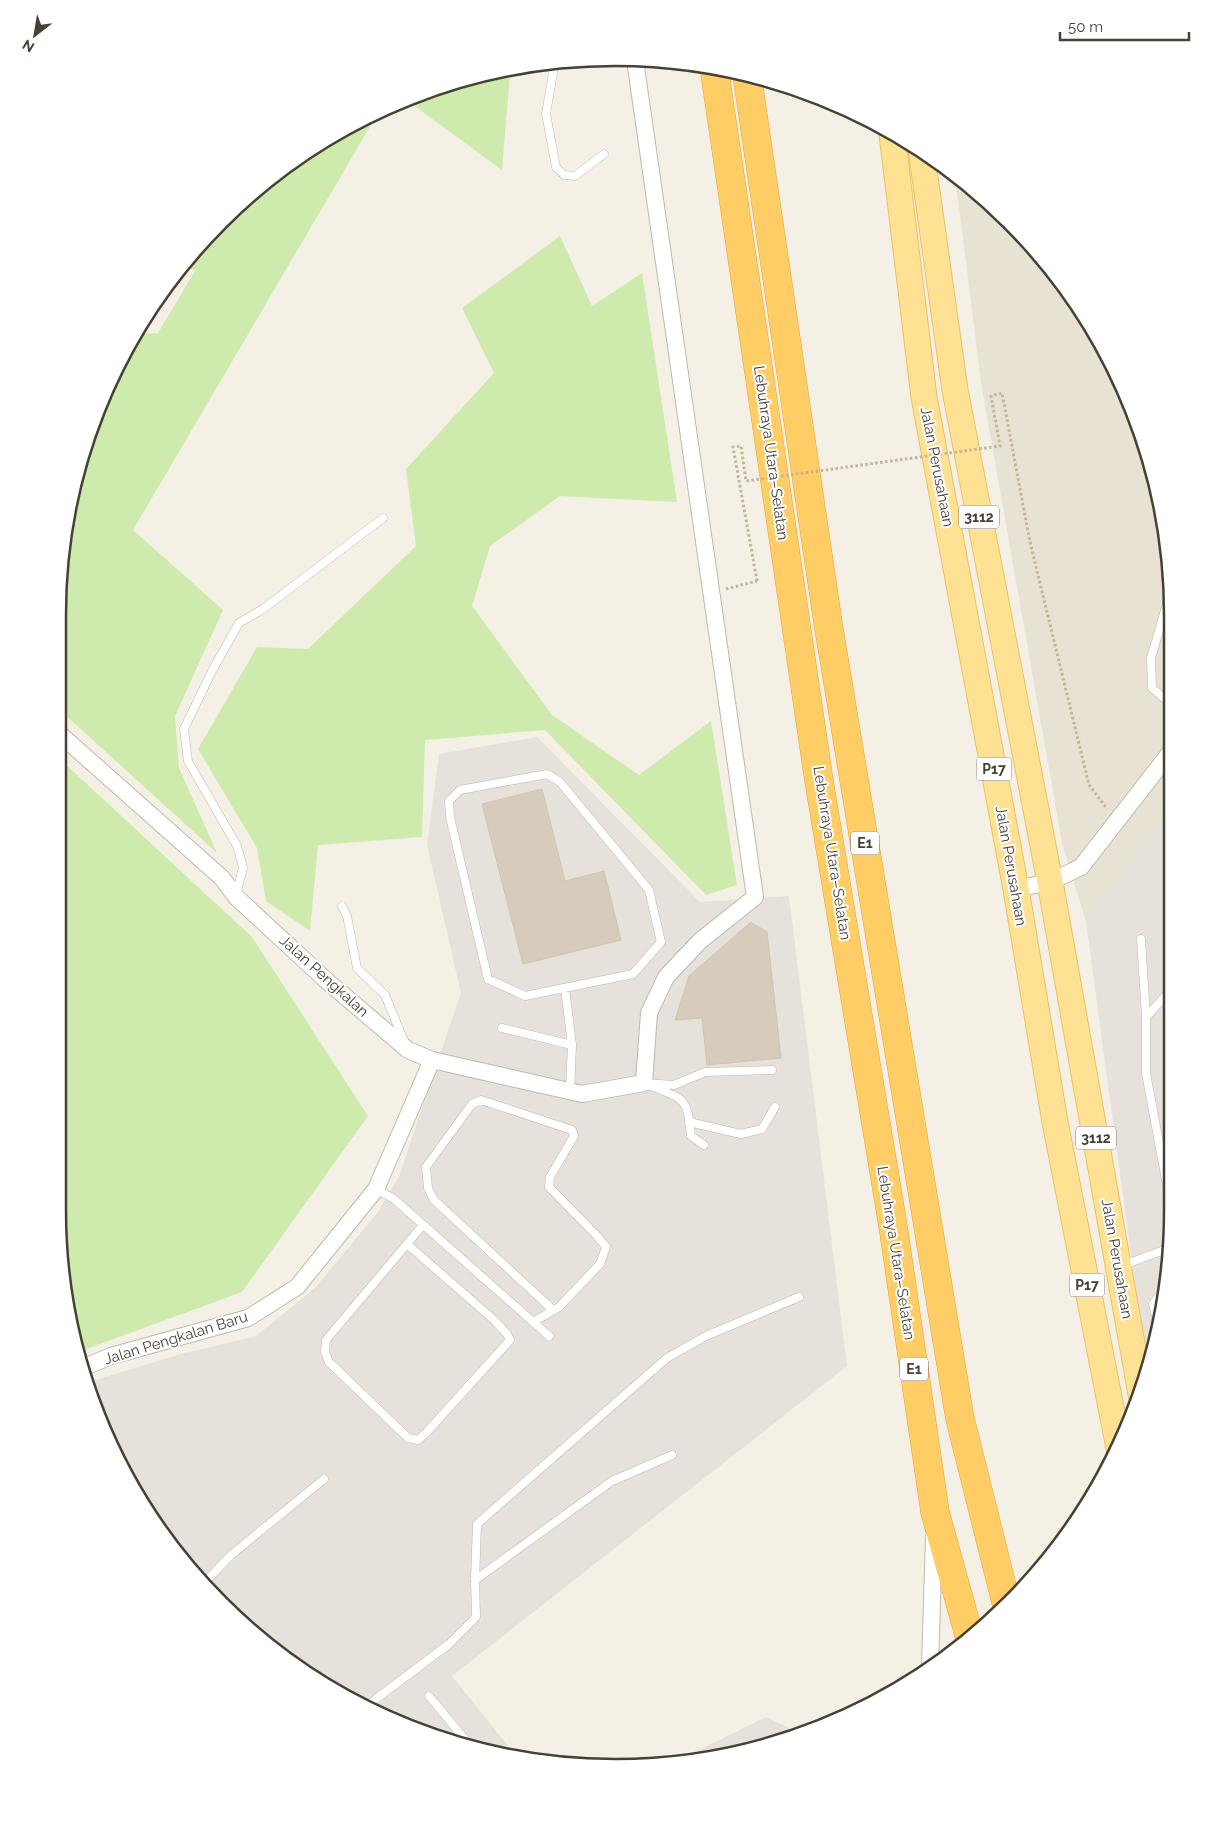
<svg xmlns="http://www.w3.org/2000/svg" width="1230" height="1825" font-family="Raleway,sans-serif">
<rect width="100%" height="100%" fill="#f4f0e6"/>
<path fill="#e8e2d4" d="M955 176 1009 221 1078 305 1130 401 1162 506 1172 615 1171 807 1086 922 1062 843 981 382Z"/>
<path fill="#e6e1db" d="M537 737 700 902 789 896 847 1366 452 1676 516 1756 471 1749 402 1725 275 1652 221 1604 152 1520 86 1383 181 1354 256 1336 315 1288 378 1212 399 1176 461 993 427 845 439 754Z
M1171 807 1168 1283 1147 1372 1086 922Z
M766 1717 802 1734 724 1757 694 1759 699 1750Z"/>
<path fill="#ceeaad" d="M503 69 510 73 502 170 405 99Z
M378 113 133 530 223 610 175 716 179 768 217 853 62 712V542L87 436 115 368 136 334 158 333 195 271 183 264 221 221 305 152Z
M560 236 592 306 642 273 677 502 560 496 490 546 472 606 552 715 639 775 711 721 737 885 706 895 545 730 425 740 422 837 318 845 310 931 266 901 257 848 198 749 257 647 308 649 416 546 406 469 494 373 462 308Z
M62 761 252 937 368 1116 242 1292 78 1352 62 1283Z"/>
<path fill="#d6ccbb" stroke="#d1c4ae" d="M542 789 565 881 604 871 621 940 523 964 482 804Z
M751 922 767 932 781 1058 707 1065 702 1018 675 1020 689 976Z"/>
<g fill="none" stroke-linecap="round" stroke-linejoin="round">
<defs>
<path id="service" d="M557 63 554 67 546 114 556 167 564 175 575 176 604 154
M1170 593 1151 658 1152 688 1172 705
M547 774 560 782 649 890 661 942 633 974 525 996 488 979 450 817 449 801 460 790Z
M236 896 243 867 237 846 188 761 184 729 212 671 239 623 263 609 383 518
M342 906 347 916 357 968 385 995 404 1041
M1141 939 1146 1017V1073L1168 1191
M565 989 572 1045 570 1091
M1146 1017 1170 991
M502 1028 572 1045
M644 1083 674 1085 705 1072 772 1070
M651 1086C687 1100 687 1099 691 1136L704 1145
M689 1122 741 1134 762 1129 775 1107
M1159 1143 1169 1153
M376 1189 394 1199 549 1336
M407 1244 494 1320 507 1334 510 1340 426 1433 418 1440 408 1438 329 1362 325 1352 326 1340 423 1225
M1121 1266 1164 1250 1168 1245
M533 1322 559 1307 600 1264 606 1247 598 1237 549 1187 550 1177 574 1136 572 1130 481 1100 472 1104 426 1167 428 1188 434 1200 553 1310
M1158 1325 1153 1304 1162 1291 1168 1277
M475 1580 612 1481 672 1455
M207 1587 208 1579 231 1555 324 1479
M429 1696 473 1749
M368 1705 449 1644 476 1617 475 1580 477 1524 667 1358 706 1336 799 1297"/>
<path id="minor" d="M62 736 222 878 236 897 327 981 408 1050 432 1060 582 1094 644 1083 649 1013 666 977 700 941 755 897 635 60
M1016 889 1050 882 1081 867 1172 750
M82 1368 111 1356 248 1318 297 1287 376 1189 432 1060
M930 1665 934 1537"/>
<path id="primary" d="M892 134 924 397 1016 889 1055 1122 1119 1448
M921 149 955 390 1050 882 1141 1394"/>
<path id="motorway" d="M714 67 819 781 893 1226 935 1512 969 1635
M747 75 828 623 960 1419 1007 1606"/>
</defs>
<use href="#service" stroke="#c0b8a8" stroke-width="9"/>
<use href="#minor" stroke="#c0b8a8" stroke-width="18"/>
<use href="#primary" stroke="#eac15f" stroke-width="27"/>
<use href="#motorway" stroke="#e5a32f" stroke-width="29"/>
<path stroke="#c3b499" stroke-width="3" stroke-dasharray="2.5 2.5" stroke-linecap="butt" d="M1030 542 1089 785 1107 809
M726 589 757 581"/>
<use href="#service" stroke="#fff" stroke-width="8"/>
<use href="#minor" stroke="#fff" stroke-width="16"/>
<use href="#primary" stroke="#ffe194" stroke-width="25"/>
<use href="#motorway" stroke="#ffcd66" stroke-width="28"/>
<path stroke="#c3b499" stroke-width="3" stroke-dasharray="2.5 2.5" stroke-linecap="butt" d="M757 581 733 447 741 446 746 481 1000 446 991 396 1002 393 1030 542"/>
</g>
<g text-anchor="middle" dominant-baseline="central" stroke-width="4" stroke-linejoin="round" paint-order="stroke">
<g fill="#fff" stroke="#7e7972" stroke-width="1">
<rect x="959" y="505.5" width="40" height="23" rx="4"/>
<rect x="976.5" y="757.5" width="35" height="23" rx="4"/>
<rect x="851" y="831.5" width="28" height="23" rx="4"/>
<rect x="1076" y="1126.5" width="40" height="23" rx="4"/>
<rect x="1069.5" y="1273.5" width="35" height="23" rx="4"/>
<rect x="900" y="1357.5" width="28" height="23" rx="4"/>
</g>
<g font-size="14" font-weight="bold" fill="#474035">
<text x="979" y="517">3112</text>
<text x="994" y="769">P17</text>
<text x="865" y="843">E1</text>
<text x="1096" y="1138">3112</text>
<text x="1087" y="1285">P17</text>
<text x="914" y="1369">E1</text>
</g>
<g font-size="15" fill="#474035" stroke="#fff">
<text transform="translate(771 453) rotate(82)">Lebuhraya Utara–Selatan</text>
<text transform="translate(937 467) rotate(79)">Jalan Perusahaan</text>
<text transform="translate(832 853) rotate(81)">Lebuhraya Utara–Selatan</text>
<text transform="translate(1011 866) rotate(80)">Jalan Perusahaan</text>
<text transform="translate(324 976) rotate(42)">Jalan Pengkalan</text>
<text transform="translate(896 1253) rotate(81)">Lebuhraya Utara–Selatan</text>
<text transform="translate(1117 1259) rotate(80)">Jalan Perusahaan</text>
<text transform="translate(176 1338) rotate(-17)">Jalan Pengkalan Baru</text>
</g>
</g>
<path d="M0 0H1230V1825H0ZM615 66H615A549 549 0 0 1 1164 615V1210A549 549 0 0 1 615 1759H615A549 549 0 0 1 66 1210V615A549 549 0 0 1 615 66Z" fill="#fff" fill-rule="evenodd"/>
<path fill="none" stroke="#474035" stroke-width="2.5" d="M615 66H615A549 549 0 0 1 1164 615V1210A549 549 0 0 1 615 1759H615A549 549 0 0 1 66 1210V615A549 549 0 0 1 615 66Z"/>
<g transform="translate(35 35) rotate(211)" stroke="#ffffff" stroke-width="4" paint-order="stroke">
<path d="M0-4L9 19L0 12L-9 19Z" fill="#474035"/>
<text y="-8" font-size="14" font-weight="bold" text-anchor="middle" fill="#474035">N</text>
</g>
<path d="M1060 32v8h129v-8" fill="none" stroke="#474035" stroke-width="2.5"/>
<text x="1068" y="32" font-size="15" fill="#474035" stroke="#ffffff" stroke-width="4" paint-order="stroke">50 m</text>
</svg>
